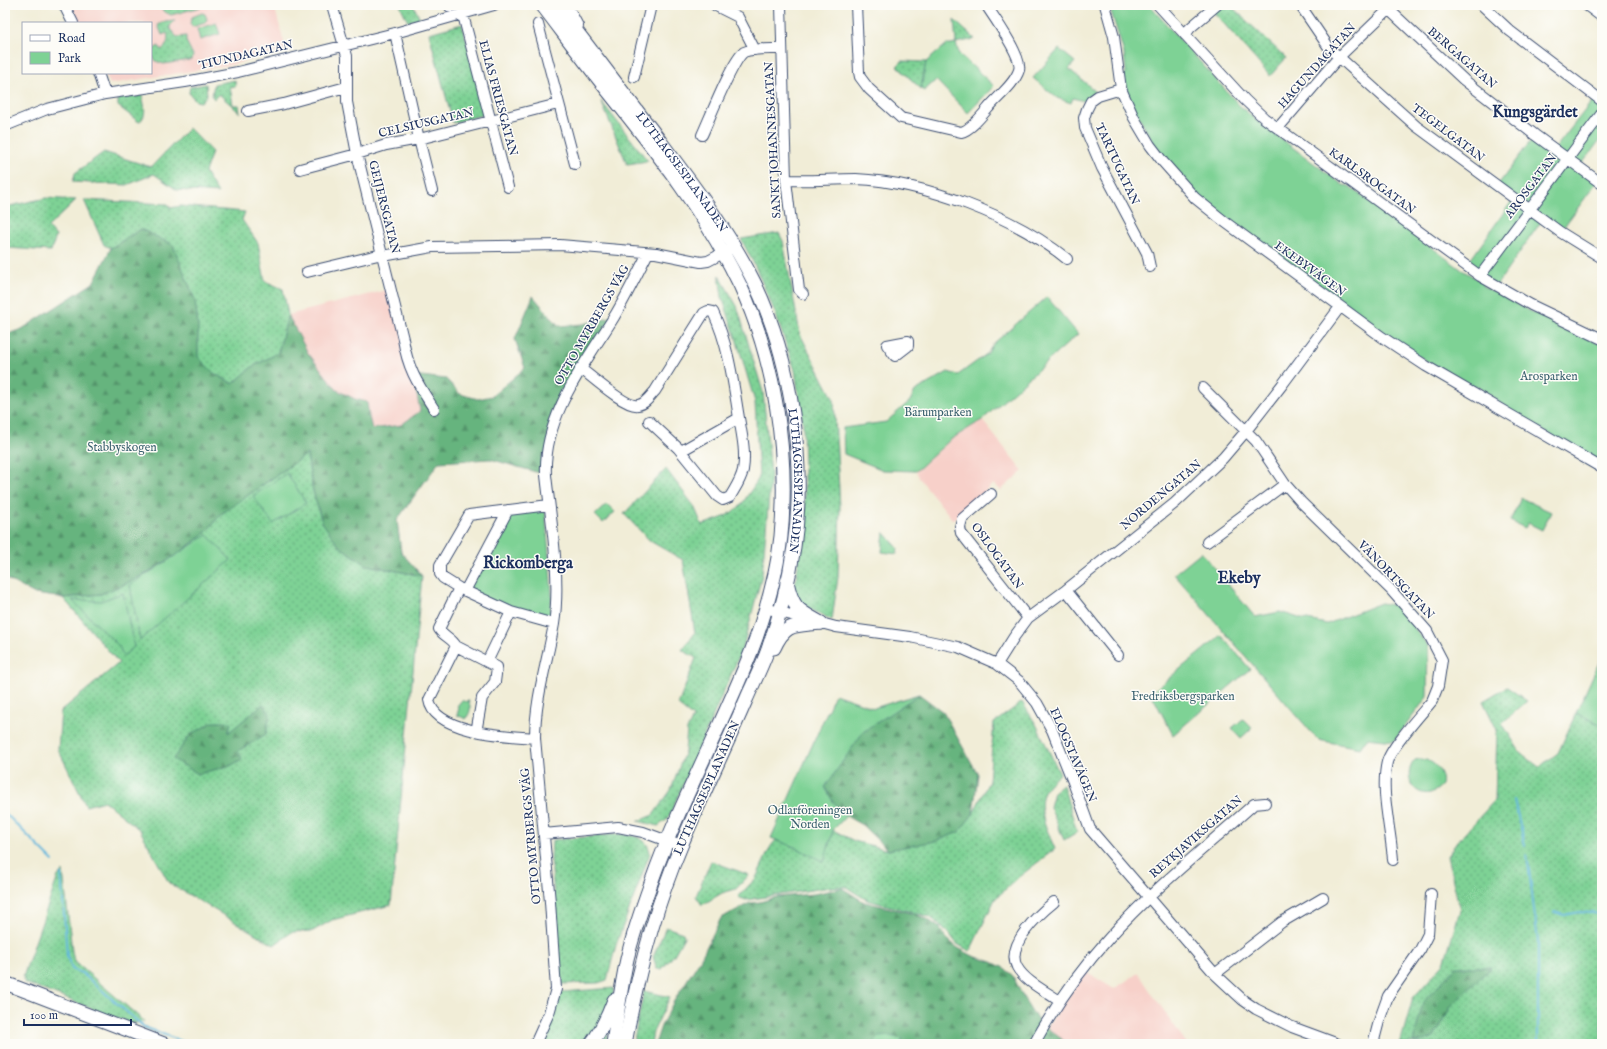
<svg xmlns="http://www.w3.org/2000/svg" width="1607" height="1049" font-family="'IM FELL English',serif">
<defs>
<pattern id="grass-dots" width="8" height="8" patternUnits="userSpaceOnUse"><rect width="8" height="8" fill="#7ed295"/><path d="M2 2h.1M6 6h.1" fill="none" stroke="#66ab7d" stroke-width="1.8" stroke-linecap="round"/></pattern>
<pattern id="forest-firs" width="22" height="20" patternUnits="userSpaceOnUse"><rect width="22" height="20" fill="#66b47e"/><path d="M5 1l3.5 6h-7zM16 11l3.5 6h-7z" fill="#53936a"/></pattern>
</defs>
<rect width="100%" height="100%" fill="#fdfcf7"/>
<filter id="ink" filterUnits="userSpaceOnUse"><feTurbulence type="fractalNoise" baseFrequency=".025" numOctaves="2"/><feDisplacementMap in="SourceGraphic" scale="8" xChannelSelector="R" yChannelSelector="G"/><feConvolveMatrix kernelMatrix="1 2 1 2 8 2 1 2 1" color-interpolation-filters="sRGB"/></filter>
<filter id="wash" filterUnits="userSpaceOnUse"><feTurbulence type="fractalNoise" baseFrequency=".012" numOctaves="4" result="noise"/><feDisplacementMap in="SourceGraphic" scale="16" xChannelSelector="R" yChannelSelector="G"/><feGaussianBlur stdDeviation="0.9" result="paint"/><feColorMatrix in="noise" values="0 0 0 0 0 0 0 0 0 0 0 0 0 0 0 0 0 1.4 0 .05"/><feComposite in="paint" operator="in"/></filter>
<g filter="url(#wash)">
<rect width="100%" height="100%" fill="#f1edd7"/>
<path fill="#f7d0c9" d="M70 5H274L286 50 231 65 110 84 105 73H151V23H79Z
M391 289 420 411 401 425 371 429 367 402 355 399 337 390 308 353 288 315Z
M982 420 1023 471 1001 490 993 484 953 520 920 479 916 471 950 440Z
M1085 971 1114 989 1138 973 1187 1044H1068L1064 1041 1047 1027Z"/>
<path fill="url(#grass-dots)" stroke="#4c807a" d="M159 5H201V7L171 15 163 11Z
M400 5H413L420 18 408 22Z
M1217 5H1230L1286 58 1270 76 1211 9Z
M954 20 975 39 956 43Z
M175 21 170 26V29L177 37 186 36V41L193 55 192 59 189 60 164 64C156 62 151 59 151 50L159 46 161 50C167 46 169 40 167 33L162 35 158 25 164 22Z
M462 24 486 114 453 123 429 33Z
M902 61 926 62 921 89 897 66Z
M235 80 236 86 230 87 233 105H239L240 113 219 94 214 99 212 96 214 84Z
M206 84 207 95 201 102 196 101 189 93 190 87Z
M142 95C144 104 148 116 139 122L118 106V99Z
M601 101 648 161 627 164Z
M189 128 212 152 205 172 218 193 177 190 154 174 127 185 73 182 75 173 104 152 151 167Z
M46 198 76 200 48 227 56 236 51 251 8 248 5 245V207Z
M84 200 168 204 170 208 181 206 245 212 242 220 258 243 265 281 283 289 288 315 278 353 252 367 233 384 215 374 198 357 141 229 111 248 104 245Z
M779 233 783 241 800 334 834 400 840 507 838 577 832 620 802 605 794 590 805 525 803 425 795 370 774 310 755 266 741 239Z
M719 275 737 306 763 392 771 474 762 575 743 647 668 819 658 826 638 821 653 815 671 790 685 751 687 730 693 717 678 705 696 658 682 650 695 633 683 560 650 541 624 514 666 469 694 506 702 525 724 517 740 507 759 478 755 402 736 338 722 297Z
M307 454 313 491 322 522 367 565 422 576 391 905 332 920 313 931 292 932 274 945 169 883 140 830 104 801 86 806 58 749 61 711 119 663 63 598 101 594 143 575 178 554 206 532 221 514Z
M1507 687 1527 701 1502 723 1520 752 1539 767 1558 753 1576 713 1602 725V1044H1400L1413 998 1444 963 1460 910 1447 856 1457 842 1495 800 1497 730 1483 701Z
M1022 702 1036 724 1060 774C1055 778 1050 783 1046 788 1034 806 1048 832 1055 849L1020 876 995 899 970 951 957 944 948 932 930 917 867 900 846 887H831L746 900 738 897 756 878 771 846 776 840 797 848 824 861 833 830 854 841 888 850 973 814 989 781 994 723Z
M1063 785 1077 832 1064 840 1050 807 1054 792Z
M620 834C634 836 647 836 650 853L616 945 607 980 598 983 561 984 551 858 552 840Z
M711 861 749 875 736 889 722 893 702 905 696 896Z
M63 871 72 951 74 961 144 1021 132 1024 25 983 23 977 58 876Z
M666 927 683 933 684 937 674 955 662 969H657L653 957Z
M614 988 606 1044H541L554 1016 561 992Z
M644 991 670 997 653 1032 651 1044H633Z"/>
<path fill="url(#forest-firs)" stroke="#40726e" d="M141 229 173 245 195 300 198 326V357L215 374 233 384 252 367 278 353 288 315 308 353 337 390 355 399 367 402 369 417 372 429 401 425 420 411 413 375 446 379 460 394 478 399 492 396 525 368 515 339 533 296 559 326 583 324 614 316 556 418 546 475 490 459 439 462 397 520 401 552 422 576 367 565 339 546 322 522 313 491 307 454 221 514 206 532 178 554 147 573 125 584 101 594 63 598 35 594 5 578V335L22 329 93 283 111 248Z
M919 694 943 712 978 774 973 814 959 832 936 841 888 850 862 825 846 816 833 802 824 787 863 732Z
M263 704 270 714 266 734 238 751 242 759 232 765 198 774 173 759 190 735 213 722H231L228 733Z
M842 888 864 902 915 914 927 919 940 928 946 938 958 948 973 956 992 962 1006 969 1013 976 1023 997 1038 1021 1068 1044H655L661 1026 674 1001 700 960 721 918 750 903 760 902 777 897 814 894Z
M1456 967H1491L1451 1006 1434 1038 1413 1043 1423 1002Z"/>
<path fill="#7ed295" stroke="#4c807a" d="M1109 5H1149L1239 105 1256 120 1343 185 1349 186 1462 270 1484 283 1483 286 1528 310 1602 345V464L1517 416 1480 388 1460 383 1385 334 1228 219 1198 195 1153 143 1130 101 1124 79 1126 71 1124 53Z
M202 13 205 14 207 19 205 23 192 27 190 23 192 17Z
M216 23 220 34 200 40 197 29Z
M956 43 959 54 994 86 968 113 936 80 924 91 921 89 926 62 946 45Z
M1059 49 1075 62 1069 69 1095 91 1084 101 1073 98 1071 103 1057 98 1033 78Z
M1596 96 1602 101V137L1579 168 1597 182 1560 232 1543 219 1496 286 1466 266 1514 198 1497 186 1535 135 1554 150Z
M1047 297 1078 334 982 420 950 440 916 471 883 470 844 454 843 428 886 422 910 401 915 391 948 372 958 375 988 353 993 344Z
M287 473 306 503 273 524 253 496Z
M1521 498 1551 512 1542 530 1528 523 1525 528 1510 521Z
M607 504 615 512 603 523 595 515Z
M545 505 552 595 549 623 465 591 508 510Z
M884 532 898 548 897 554 882 552Z
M207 535 231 560 140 640 130 585Z
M1201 552 1255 617 1280 612 1302 619 1327 624 1381 603 1398 606 1428 646 1427 697 1394 741 1367 738 1360 748 1318 740 1174 574Z
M123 593 134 647 123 656 119 646 72 600 101 601Z
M1221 635 1250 669 1173 735 1151 693Z
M1602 656V725L1576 713Z
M835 694 874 708 919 694 863 732 825 787 833 802 846 816 833 830 824 862 797 848 771 838Z
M462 700 465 702 468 700C472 709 470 712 466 719L457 715 459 708 457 706Z
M1243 719 1252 728 1241 738 1232 728Z
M1420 759C1433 759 1445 772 1442 785 1422 808 1398 779 1415 760Z
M890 1036 903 1039 900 1044H873L879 1037Z"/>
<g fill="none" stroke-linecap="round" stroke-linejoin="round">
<path stroke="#61b7dd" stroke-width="2" d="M1514 800 1525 845
M5 813 53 861
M1527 855 1538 941V1044
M61 874 67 956 72 969 82 973 144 1027 189 1044
M1554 912 1564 915 1580 912 1602 914"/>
</g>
</g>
<g filter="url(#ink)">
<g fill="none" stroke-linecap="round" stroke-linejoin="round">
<defs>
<path id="minor" d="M64 5 73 23
M332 5 347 56V102L357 154 403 339C408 370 418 384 434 409
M449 5 450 7
M567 5 578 26
M781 5 786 180 799 290 803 294
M856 5 859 72 860 77 869 89 901 118 961 132C971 130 984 113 990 106 1000 95 1015 83 1019 70 1023 58 994 17 986 5
M1105 5 1114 37 1121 89 1134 118 1150 145 1163 162 1195 198 1225 222 1382 337 1426 366 1602 468
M1158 5 1245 100 1264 118 1480 276 1531 305 1602 339
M1300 5 1330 49 1416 126 1560 232 1602 258
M1384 5 1464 80 1535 135 1602 184
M1482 5 1510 31 1602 101
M1586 5 1602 17
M716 6 738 17 755 50
M463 15 508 187
M538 24 575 164
M395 33 419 139 432 191
M1185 35 1190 28 1217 5
M98 73 105 94
M634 77 651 5
M1121 89 1098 96 1091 101 1087 109 1084 118 1085 128 1102 168 1147 253 1150 267
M248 111 284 104 346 87
M5 126 47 109 105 94 185 82 238 72 395 33 494 5
M1278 128 1339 57 1392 6
M702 135C709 120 733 59 744 52 752 48 772 49 781 49
M300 169 357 154 386 145 419 139 558 104
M786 180C809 181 833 179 856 179 925 182 1014 216 1067 259
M307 272 378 255 383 256 432 247 560 245 656 253 701 262 708 261 729 250
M1480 276 1602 113
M908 341V346L895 356 887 345Z
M580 368C591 376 626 408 638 405 646 404 650 396 655 391L704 313 708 311 713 312C729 346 733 382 739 418 742 435 746 453 743 470 741 480 735 488 730 497L723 500 717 496 678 448 649 421
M1203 388 1256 441 1285 484 1301 502 1391 590 1427 631 1442 660 1438 686 1432 701C1421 714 1391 747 1387 762 1380 791 1391 830 1393 860
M681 451 739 418
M991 494 962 519 960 527 961 533 1028 618
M549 505 469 515 440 565V574L443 578 459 588 511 612 554 624
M1207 542 1285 484
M459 588 439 629C443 636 452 638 456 646L429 700C434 733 509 736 535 738
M1066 590 1118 655
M465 591 508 510
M765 608 836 627 910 637 958 647 997 664 1019 681 1037 703 1052 730 1073 782 1090 829 1215 974 1243 1000 1256 1009 1292 1027 1338 1044
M456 646 497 667 495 682 482 698 477 727 475 730
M487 662 511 612
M997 664 1014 637 1028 618 1066 590 1175 503 1223 458 1246 431 1282 385 1340 307
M544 834 618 827 643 832 681 846
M1054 902C1039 914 1005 945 1017 967 1024 980 1043 990 1055 998
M1215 974 1282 922 1323 898
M535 1044 549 1013 556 989 550 902 535 738C535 699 547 663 554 624 561 578 551 521 546 475 543 416 585 364 614 317 626 297 637 274 648 253
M1034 1044C1055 1006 1080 970 1109 938 1153 889 1205 848 1254 804L1265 803
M1373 1044 1379 1021 1388 996 1420 950 1428 934 1431 894"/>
<g id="major">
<path d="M542 5C565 35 588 66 612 96 659 155 707 216 740 285 775 360 789 453 781 536 777 576 765 615 751 652 720 730 679 804 651 883 642 908 633 934 627 959 621 987 617 1016 613 1044"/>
<path id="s1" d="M556 5C590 48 623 93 657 137 692 184 729 231 755 284 792 361 806 463 794 547 789 582 779 619 767 652 761 668 753 684 746 700 725 749 701 797 681 846 654 910 637 976 625 1044"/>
<path d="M787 582C793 609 798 610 821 623"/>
<path d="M774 648C786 622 795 626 821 623"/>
<path d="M5 983 164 1044"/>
<path d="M591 1044C601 1031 608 1016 614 1000"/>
</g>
</defs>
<use href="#minor" stroke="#3b4c70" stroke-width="12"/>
<use href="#major" stroke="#3b4c70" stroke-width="15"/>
<use href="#minor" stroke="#fff" stroke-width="10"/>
<use href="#major" stroke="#fff" stroke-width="13"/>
</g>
</g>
<g text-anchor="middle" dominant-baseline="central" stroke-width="3" stroke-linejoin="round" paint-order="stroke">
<g font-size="12" fill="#1b2f5e" stroke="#fdfcf7">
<text transform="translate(246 55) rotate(-13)">TIUNDAGATAN</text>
<text transform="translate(1462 58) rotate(41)">BERGAGATAN</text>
<text transform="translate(1317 66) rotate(-48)">HAGUNDAGATAN</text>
<text transform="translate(498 98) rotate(75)">ELIAS FRIESGATAN</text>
<text transform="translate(426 123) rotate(-13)">CELSIUSGATAN</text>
<text transform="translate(1448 133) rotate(37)">TEGELGATAN</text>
<text transform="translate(773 140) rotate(-93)">SANKT JOHANNESGATAN</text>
<text transform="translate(1117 164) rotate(65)">TARTUGATAN</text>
<text stroke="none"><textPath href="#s1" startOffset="209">LUTHAGSESPLANADEN</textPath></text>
<text transform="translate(1372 181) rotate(36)">KARLSROGATAN</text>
<text transform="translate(1531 186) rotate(-53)">AROSGATAN</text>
<text transform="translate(384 207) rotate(76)">GEIJERSGATAN</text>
<text transform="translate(1310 269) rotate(36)">EKEBYVÄGEN</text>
<text transform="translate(592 325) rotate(-60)">OTTO MYRBERGS VÄG</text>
<text stroke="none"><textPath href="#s1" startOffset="546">LUTHAGSESPLANADEN</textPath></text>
<text transform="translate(1161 495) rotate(-40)">NORDENGATAN</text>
<text transform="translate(997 556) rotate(54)">OSLOGATAN</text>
<text transform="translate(1396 580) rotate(46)">VÄNORTSGATAN</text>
<text transform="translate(1073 755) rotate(67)">FLOGSTAVÄGEN</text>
<text transform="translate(707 788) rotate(-66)">LUTHAGSESPLANADEN</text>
<text transform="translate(531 836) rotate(-95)">OTTO MYRBERGS VÄG</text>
<text transform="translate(1196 837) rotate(-41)">REYKJAVIKSGATAN</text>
</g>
<g font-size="12" fill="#39606e" stroke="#fdfcf7">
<text x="1549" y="376">Arosparken</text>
<text x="938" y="412">Bärumparken</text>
<text x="122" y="447">Stabbyskogen</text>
<text x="1183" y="696">Fredriksbergsparken</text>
<text x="810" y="810">Odlarföreningen<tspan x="810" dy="14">Norden</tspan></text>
</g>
<g font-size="16" font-weight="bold" fill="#1b2f5e" stroke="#fdfcf7">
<text x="1535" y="113">Kungsgärdet</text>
<text x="528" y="564">Rickomberga</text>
<text x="1239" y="579">Ekeby</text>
</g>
</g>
<rect width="1607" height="1049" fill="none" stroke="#fdfcf7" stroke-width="20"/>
<rect x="22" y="22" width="130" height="52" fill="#fdfcf7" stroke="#a3aaba"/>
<rect x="30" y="35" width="20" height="6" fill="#ffffff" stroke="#a3aaba"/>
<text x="58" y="42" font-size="12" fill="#1b2f5e">Road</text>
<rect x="30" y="52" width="20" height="12" fill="#7ed295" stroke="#a3aaba"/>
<text x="58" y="62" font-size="12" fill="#1b2f5e">Park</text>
<path d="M24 1019v6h107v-6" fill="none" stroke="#1b2f5e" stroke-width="2"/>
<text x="30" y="1019" font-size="12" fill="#1b2f5e" stroke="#fdfcf7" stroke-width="3" paint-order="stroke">100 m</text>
</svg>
